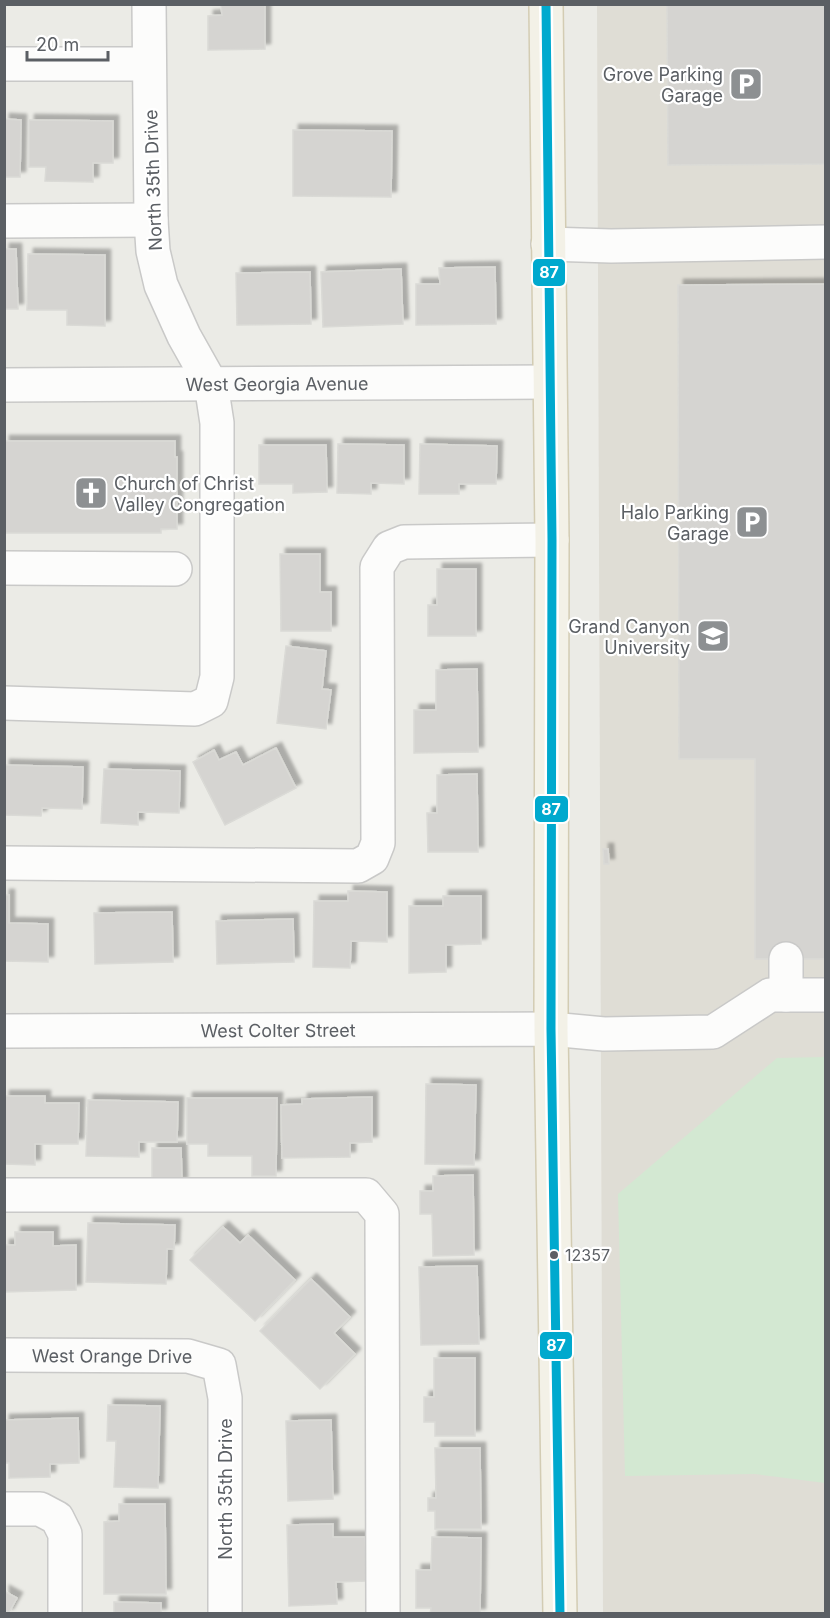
<svg xmlns="http://www.w3.org/2000/svg" width="830" height="1618" font-family="Inter,sans-serif">
<defs>
<filter id="shadow"><feDropShadow dx="5.5" dy="-5.5" stdDeviation="1.5" flood-color="#0004"/></filter>
</defs>
<rect width="100%" height="100%" fill="#ebebe6"/>
<path fill="#dfddd5" d="M597 5H825V1613H603Z"/>
<path fill="#d3e8d2" d="M825 1057V1483L755 1474 625 1476 618 1194 777 1058Z"/>
<path fill="#d5d4d1" stroke="#dadad6" stroke-width="1.5" filter="url(#shadow)" d="M221 4H265V49L208 50V16L222 15Z
M667 4H826V164L668 165Z
M4 119 21 120 20 177H4Z
M29 120 113 121V163H93V182L45 181 46 167H29Z
M293 130 392 131 391 197 293 196Z
M4 249H16L18 309H4Z
M28 254 105 255V326L67 325V310H27Z
M495 267 496 324 416 325V284H440L439 268Z
M401 269 403 324 323 327 321 272Z
M310 272 311 324 237 325 236 273Z
M826 284V959H755V759H679L678 285Z
M4 441H175V457H177V529H161V533H4Z
M338 444 404 445V484L371 483V494L337 493Z
M420 444 497 446 496 484H459V494H419Z
M259 445H326L327 492 293 493V484H259Z
M280 554H320V592H331V631H281Z
M437 569H476V636H428V605H437Z
M286 646 326 651 322 689 331 690 326 729 277 723Z
M477 669 478 752 414 753V710H436V670Z
M276 748 296 788 225 825 193 762 214 750 219 760 236 752 243 765Z
M4 765 83 767 82 809 42 808 41 816 4 815Z
M104 769 180 771 179 813 138 812V825L101 823Z
M477 774 478 852H428L427 813H437V775Z
M603 849H608L609 864H604Z
M348 891 387 892V942L351 941 350 968 313 967 314 901H348Z
M4 895H9V923L48 924V962L4 961Z
M443 896H481V944L446 945V972L409 973V906H443Z
M172 912 173 962 95 964 94 913Z
M293 919 294 962 217 964 216 921Z
M426 1084 476 1085 474 1165 425 1164Z
M4 1096H45V1103H79L78 1144H35V1165L4 1164Z
M372 1097V1142L350 1143V1157L282 1158 281 1105 302 1104V1099Z
M187 1098H277L276 1176H252V1156H208V1144H187Z
M88 1100 178 1102 177 1142H139V1157L86 1156Z
M152 1148H181L182 1183 152 1184Z
M473 1175 474 1255 433 1256 432 1214H420V1191H433V1176Z
M88 1223 175 1225 174 1249H167L166 1284 86 1282Z
M223 1227 240 1243 248 1235 295 1280 255 1321 190 1260Z
M15 1232H53V1246L76 1245V1290L4 1292V1245H15Z
M477 1266 479 1344 421 1345 419 1267Z
M311 1279 350 1317 334 1333 355 1354 320 1389 260 1331Z
M434 1358H475V1436H435V1422H424V1397H434Z
M108 1405 160 1406 158 1488 114 1487 116 1441H107Z
M78 1418 79 1463 50 1464V1477L9 1478V1463H4V1420Z
M331 1420 333 1499 288 1501 286 1421Z
M435 1448H480L481 1529H435V1511H428V1498H436Z
M119 1504H165L166 1594H104V1522L119 1521Z
M333 1524V1537H365L367 1581 336 1582 337 1604 289 1606 287 1525Z
M432 1537 481 1538 480 1614H430L431 1608H416V1570H431Z
M4 1591 17 1598 8 1614H4Z
M114 1602 161 1603V1614H114Z"/>
<g fill="none" stroke-linecap="round" stroke-linejoin="round">
<defs>
<g id="minor">
<path d="M4 64H149"/>
<path d="M4 221 151 220"/>
<path d="M548 244 611 246 826 242"/>
<path id="s1" d="M4 385 549 382"/>
<path d="M4 568 175 569"/>
<path d="M4 703 195 709 211 701 217 677V423L211 384 184 336 161 285 153 251 151 220 149 4"/>
<path d="M4 863 358 866 372 858 378 843 377 567 389 548 404 542 552 540"/>
<path d="M786 959V995"/>
<path id="s2" d="M4 1031 551 1029 604 1034 713 1032 770 995H826"/>
<path d="M4 1195H366L382 1214 383 1614"/>
<path id="s3" d="M4 1355 188 1356 219 1365 225 1398V1614"/>
<path d="M4 1509H40L57 1518 65 1534V1614"/>
</g>
<path id="major" d="M546 4 552 540 551 1029 560 1614"/>
</defs>
<use href="#minor" stroke="#c9c9c8" stroke-width="36"/>
<use href="#major" stroke="#d3ccb3" stroke-width="36"/>
<use href="#minor" stroke="#fcfcfb" stroke-width="33"/>
<use href="#major" stroke="#f3f1e7" stroke-width="33"/>
<defs>
<path id="bus-1" d="M546 4 552 540 551 1029 560 1614"/>
</defs>
<use href="#bus-1" stroke="#fff" stroke-width="14"/>
<use href="#bus-1" stroke="#00a9ce" stroke-width="9"/>
</g>
<defs>
<symbol id="parking-square" viewBox="-11 -11 22 22"><rect x="-9" y="-9" width="18" height="18" rx="4" fill="#8d9092" stroke="#fff"/><path d="M-3.5-5.5H1a3.5 3.5 0 0 1 0 7H-1V5.5H-3.5ZM-1-3.4V-.6H.8a1.4 1.4 0 0 0 0-2.8Z" fill="#fff"/></symbol>
<symbol id="church-square" viewBox="-11 -11 22 22"><rect x="-9" y="-9" width="18" height="18" rx="4" fill="#8d9092" stroke="#fff"/><path d="M-1.2-6h2.4v3.5h3.3v2.4h-3.3V6h-2.4V-.1h-3.3v-2.4h3.3Z" fill="#fff"/></symbol>
<symbol id="university-square" viewBox="-11 -11 22 22"><rect x="-9" y="-9" width="18" height="18" rx="4" fill="#8d9092" stroke="#fff"/><path d="M0-5L7-2L0 1L-7-2ZM-4 1L0 2.5L4 1V4Q0 6-4 4Z" fill="#fff"/></symbol>
</defs>
<g fill-rule="evenodd">
<use href="#parking-square" x="727" y="65" width="38" height="38"/>
<use href="#church-square" x="72" y="474" width="38" height="38"/>
<use href="#parking-square" x="733" y="503" width="38" height="38"/>
<use href="#university-square" x="694" y="617" width="38" height="38"/>
</g>
<circle fill="#5b5f64" stroke="#fff" stroke-width="2" cx="554" cy="1255" r="5"/>
<g text-anchor="middle" dominant-baseline="central" stroke-width="4.5" stroke-linejoin="round" paint-order="stroke">
<g font-size="16" fill="#5b5f64" stroke="#fff" text-anchor="start">
<text x="565" y="1255">12357</text>
</g>
<g font-size="18" fill="#5b5f64" stroke="#fff" text-anchor="end">
<text x="723" y="74">Grove Parking<tspan x="723" dy="21">Garage</tspan></text>
<text x="114" y="483" text-anchor="start">Church of Christ<tspan x="114" dy="21">Valley Congregation</tspan></text>
<text x="729" y="512">Halo Parking<tspan x="729" dy="21">Garage</tspan></text>
<text x="690" y="626">Grand Canyon<tspan x="690" dy="21">University</tspan></text>
</g>
<g font-size="18" fill="#5b5f64" stroke="#fff">
<text transform="translate(153 180) rotate(-92)">North 35th Drive</text>
<text stroke="none"><textPath href="#s1" startOffset="273">West Georgia Avenue</textPath></text>
<text stroke="none"><textPath href="#s2" startOffset="274">West Colter Street</textPath></text>
<text stroke="none"><textPath href="#s3" startOffset="108">West Orange Drive</textPath></text>
<text transform="translate(225 1489) rotate(-90)">North 35th Drive</text>
</g>
</g>
<g stroke="#fff" stroke-width="2">
<rect x="532" y="258" width="34" height="29" rx="6" fill="#00a9ce"/>
<rect x="534" y="795" width="35" height="28" rx="6" fill="#00a9ce"/>
<rect x="539" y="1331" width="34" height="29" rx="6" fill="#00a9ce"/>
</g>
<g font-size="16" text-anchor="middle" font-weight="bold" fill="#fff">
<text x="549" y="278">87</text>
<text x="551" y="815">87</text>
<text x="556" y="1351">87</text>
</g>
<rect width="830" height="1618" fill="none" stroke="#5b5f64" stroke-width="12"/>
<path d="M27 51v9h81v-9" fill="none" stroke="#5b5f64" stroke-width="3"/>
<text x="36" y="51" font-size="18" fill="#5b5f64" stroke="#ffffff" stroke-width="4.5" paint-order="stroke">20 m</text>
</svg>
